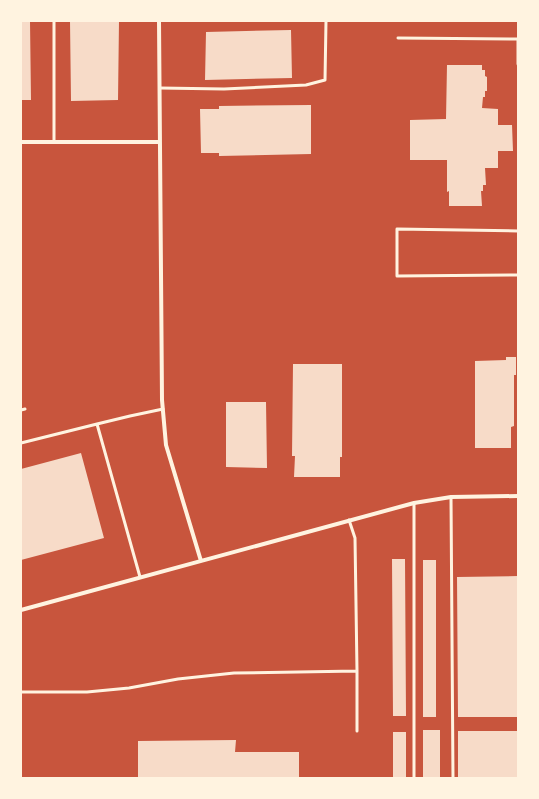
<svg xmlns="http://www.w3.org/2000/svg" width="539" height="799" font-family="Lora,serif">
<rect width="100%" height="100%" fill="#c8553d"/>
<path fill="#f7dbc8" d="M21 21H30L31 100H21Z
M70 21H119L118 100 71 101Z
M291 30 292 78 205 80 206 32Z
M447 65H482V70H485V76L487 77V91H485V97H483L482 108 498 109V125H512L513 151H498V168H485L486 185H483V191H481L482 206H449V191L447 192V160H410V120L446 119Z
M311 105V154L219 156V153H201L200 109H219V106Z
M506 357H516V375H514V426L511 427V448H475V361L506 360Z
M293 364H342V457H340V477H294L295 456H292Z
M226 402H266L267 468 226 467Z
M81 453 104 538 21 560V469Z
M392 559H405L406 716H393Z
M423 560H436V717H423Z
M518 576V717H458L457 577Z
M423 730H440V778H423Z
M458 731H518V778H458Z
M393 732H406V778H393Z
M236 740 235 752H299V778H138V741Z"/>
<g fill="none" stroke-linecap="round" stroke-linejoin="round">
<path stroke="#fff3e0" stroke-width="3" d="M54 21V142
M398 38 518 39
M518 39V64
M160 88 224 89 306 85 325 80 326 21
M518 231 397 229V276L518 275
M21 410 25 409
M97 424 130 416 163 409
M21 443 97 424 140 577
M451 497 453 778
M414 503V778
M349 520 355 538 357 671V731
M21 692H87L129 688 178 679 234 673 357 671"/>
<path stroke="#fff3e0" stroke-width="4" d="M159 21 162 400 166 445 201 561
M21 142H160
M21 610 414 503 451 497 518 496"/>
</g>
<rect width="539" height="799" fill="none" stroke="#fff3e0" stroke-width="44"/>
</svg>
